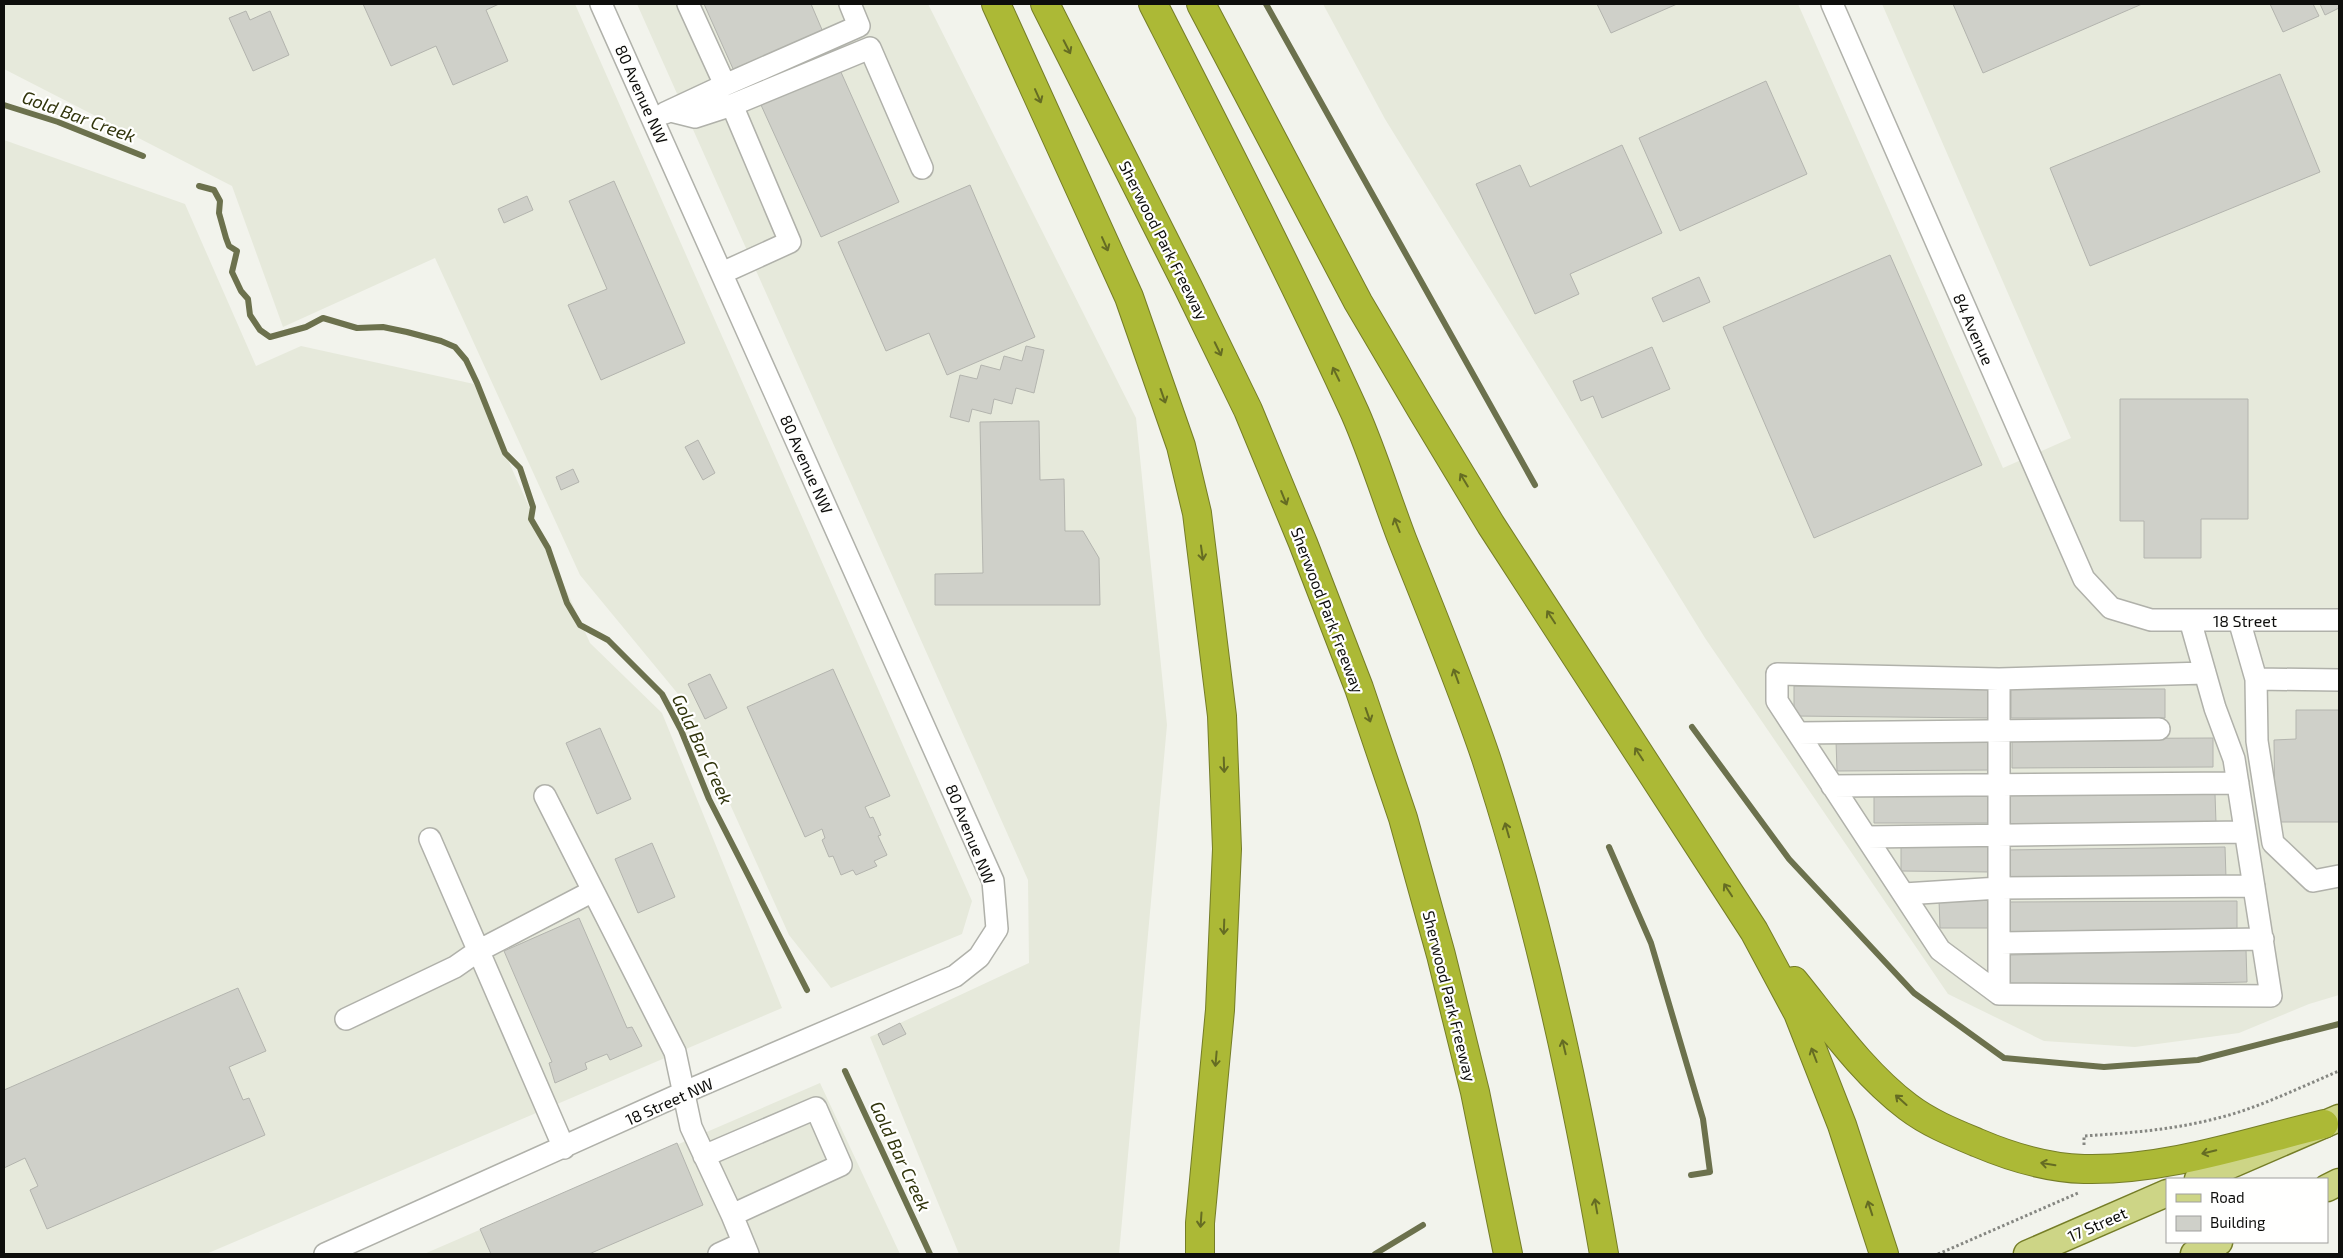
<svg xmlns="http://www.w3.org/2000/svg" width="2343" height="1258" font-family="'Exo 2',sans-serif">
<rect width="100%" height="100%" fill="#f2f3ec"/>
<path fill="#e6e9db" d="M4 4H575L972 901 962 934 831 988 789 935 683 700 580 575 435 258 283 327 232 186 4 69Z
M637 4H928L1136 418 1167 725 1119 1254H959L870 1037 1029 963 1028 880Z
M1323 4H1798L2003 468 2071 438 1882 4H2339V995L2309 1004 2239 1033 2135 1047 2044 1041 1948 994 1705 638 1385 119Z
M4 140 185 204 256 366 301 346 474 384 590 643 662 713 782 1008 206 1254H4Z
M820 1083 900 1254H424Z"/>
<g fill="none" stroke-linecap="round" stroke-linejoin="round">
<path stroke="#6c714d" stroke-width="6" d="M1266 4 1535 485
M4 105 58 122 143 156
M199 186 214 190 220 201 219 213 226 238 229 246 237 251 232 272 241 291 248 299 250 315 260 330 270 337 306 327 323 318 357 328 383 327 407 332 441 341 455 347 466 360 477 383 505 453 520 468 533 507 531 519 548 548 567 603 580 625 608 640 662 694 681 730 709 799 807 990
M1692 727 1789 859 1914 993 2004 1058 2104 1067 2198 1060 2339 1024
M1609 847 1651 943 1703 1119 1710 1172 1691 1175
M845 1071 930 1254
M1375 1254 1423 1225"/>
</g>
<path fill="#cfd0c9" stroke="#b3b4ae" d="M363 4H499L486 10 508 61 453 85 436 46 391 66Z
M704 4H811L823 32 734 71Z
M1597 4H1677L1611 33Z
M1953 4H2142L1983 73Z
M2270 4H2313L2319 16 2283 32Z
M2320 4H2339V8L2325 15Z
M246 11 250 20 270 11 289 55 253 71 229 18Z
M840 70 899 202 821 237 761 105Z
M2280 74 2320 172 2090 266 2050 168Z
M1766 81 1807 174 1680 231 1639 138Z
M1622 145 1662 233 1570 274 1579 294 1535 314 1476 184 1520 165 1530 187Z
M614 181 685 343 601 380 568 305 607 289 569 201Z
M970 185 1035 337 947 375 929 333 886 351 838 242Z
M527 196 533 210 504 223 498 209Z
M1890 255 1982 465 1814 538 1723 327Z
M1699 277 1710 302 1663 322 1652 298Z
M1026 346 1044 350 1034 393 1016 388 1012 404 994 399 991 414 972 409 969 422 950 417 960 375 977 379 981 365 1000 370 1004 356 1022 361Z
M1652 347 1670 389 1602 418 1593 396 1581 401 1573 381Z
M2120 399H2248V519H2201V558H2144V521H2120Z
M1039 421 1040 480 1064 479 1065 531H1083L1099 558 1100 605H935V574L983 573 980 422Z
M698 440 715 473 703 480 685 447Z
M573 469 579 482 561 490 556 477Z
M833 669 890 796 865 807 870 818 873 817 881 835 878 836 887 855 874 861 877 866 856 875 853 870 841 875 833 856 829 857 822 840 825 838 822 829 805 837 747 707Z
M710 674 727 708 705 719 688 684Z
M1794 686 1989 688V718L1794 716Z
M2011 689H2165V718H2011Z
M2296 710H2339V822H2275L2274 740 2296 739Z
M600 728 631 799 597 814 566 743Z
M2213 738V767L2012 768V739Z
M1836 741H1990L1991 770 1837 771Z
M1874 794H1991L1992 823H1874Z
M2215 794 2216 823 2004 825 2003 795Z
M1901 842 1991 843V872L1901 871Z
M652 843 675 897 638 913 615 859Z
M2225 847 2226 878 2005 880V850Z
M1939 900H1989V928H1940Z
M2237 901V930L2007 932 2006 902Z
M579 918 627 1028 632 1027 642 1046 610 1060 607 1054 585 1063 587 1069 555 1083 549 1063 552 1062 504 951Z
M2246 950 2247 982 2010 987V955Z
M238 988 266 1051 229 1067 243 1100 249 1098 265 1135 47 1229 30 1190 38 1186 25 1158 4 1168V1090Z
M900 1023 906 1034 883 1045 878 1034Z
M677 1143 703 1205 589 1254H491L480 1229Z"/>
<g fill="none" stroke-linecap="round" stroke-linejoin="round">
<defs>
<path id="minor" d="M1832 4 2084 579 2111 608 2151 620H2339
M725 85 859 26 850 4
M732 105 870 48 922 168
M671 111 695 117 732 105 790 242 722 273
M665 113 725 85 688 4
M2239 620 2256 679 2257 741 2273 843 2313 881 2339 876
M1999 679 2205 673
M2256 679 2339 680
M1798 733 2159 729
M1832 786 2238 783
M545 796 675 1052 691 1127 732 1215 841 1165 816 1108 704 1156
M1867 837 2245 832
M430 839 564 1148
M1904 894 1999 888 2254 886
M2000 943 2263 939
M1999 994 1940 950 1777 701V674L1999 679V994L2271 996 2234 759 2215 708 2190 620
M346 1019 455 967 478 951 593 891
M732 1215 748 1254
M325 1254 685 1092 955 976 979 957 997 929 993 881 601 4
M719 1254 743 1243"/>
<path id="major" d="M2198 1179 2339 1118
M2327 1188 2339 1182
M2027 1254 2167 1193
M2194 1254 2219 1242"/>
<path id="highway" d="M996 4 1129 297 1181 446 1197 513 1222 716 1227 849 1220 1010 1200 1223V1254
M1045 4 1188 287 1248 410 1303 543 1359 688 1403 818 1441 955 1475 1092 1508 1254
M1153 4C1222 139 1292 275 1355 413 1373 454 1386 497 1402 539 1431 612 1461 684 1486 758 1539 920 1575 1087 1604 1254
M1201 4 1358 302 1421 409 1491 525 1754 931 1798 1013 1842 1125 1884 1254
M1794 981C1829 1024 1863 1073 1908 1107 1929 1123 1954 1133 1978 1143 2011 1157 2048 1168 2084 1169 2165 1171 2246 1143 2324 1124"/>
</defs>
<use href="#minor" stroke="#b0b1aa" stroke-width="24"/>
<use href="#major" stroke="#757d27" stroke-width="29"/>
<use href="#highway" stroke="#757d27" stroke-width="30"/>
<path stroke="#868782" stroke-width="3" stroke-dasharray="2.5 2.5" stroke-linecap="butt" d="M2084 1145V1136C2128 1133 2171 1130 2214 1119 2257 1109 2298 1088 2339 1071
M1938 1254 2078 1193"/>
<use href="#minor" stroke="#fff" stroke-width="21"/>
<use href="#major" stroke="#cdd586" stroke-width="26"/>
<use href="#highway" stroke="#acb936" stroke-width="28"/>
</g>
<defs><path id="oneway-shaft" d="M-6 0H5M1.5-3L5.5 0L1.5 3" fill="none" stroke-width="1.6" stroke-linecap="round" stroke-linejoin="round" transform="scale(1.25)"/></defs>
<g stroke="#656c23">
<use href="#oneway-shaft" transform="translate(1067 47) rotate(63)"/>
<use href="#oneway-shaft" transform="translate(1038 96) rotate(66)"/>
<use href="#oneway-shaft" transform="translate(1105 244) rotate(66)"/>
<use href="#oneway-shaft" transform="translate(1218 349) rotate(64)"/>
<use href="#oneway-shaft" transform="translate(1336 374) rotate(-116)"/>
<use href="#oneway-shaft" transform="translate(1163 396) rotate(71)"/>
<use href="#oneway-shaft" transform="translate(1464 480) rotate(-121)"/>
<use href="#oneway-shaft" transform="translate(1284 498) rotate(68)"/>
<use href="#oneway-shaft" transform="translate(1397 525) rotate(-111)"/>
<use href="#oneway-shaft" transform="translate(1202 553) rotate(82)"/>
<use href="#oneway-shaft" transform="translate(1551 617) rotate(-123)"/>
<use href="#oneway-shaft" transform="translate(1456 676) rotate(-110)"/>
<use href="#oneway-shaft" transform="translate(1368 715) rotate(71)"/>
<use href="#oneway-shaft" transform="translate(1639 754) rotate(-123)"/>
<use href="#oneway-shaft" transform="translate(1224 765) rotate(88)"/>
<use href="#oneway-shaft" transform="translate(1507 830) rotate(-106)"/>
<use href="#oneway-shaft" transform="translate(1728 890) rotate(-123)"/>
<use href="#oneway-shaft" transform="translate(1224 927) rotate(92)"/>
<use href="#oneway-shaft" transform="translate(1564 1047) rotate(-103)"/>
<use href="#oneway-shaft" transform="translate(1814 1055) rotate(-111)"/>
<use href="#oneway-shaft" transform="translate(1216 1059) rotate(95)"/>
<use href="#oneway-shaft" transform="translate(1901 1100) rotate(-138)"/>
<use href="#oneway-shaft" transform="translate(2209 1152) rotate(166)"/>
<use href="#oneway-shaft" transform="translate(2048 1164) rotate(-171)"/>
<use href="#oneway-shaft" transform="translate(1596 1206) rotate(-100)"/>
<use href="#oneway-shaft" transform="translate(1870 1208) rotate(-108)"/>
<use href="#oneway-shaft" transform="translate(1201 1220) rotate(94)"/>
</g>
<g text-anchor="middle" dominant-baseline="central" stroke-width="4.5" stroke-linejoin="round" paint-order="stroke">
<g font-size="16" fill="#0e0e0c" stroke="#fffffe">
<text transform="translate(642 94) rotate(66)">80 Avenue NW</text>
<text transform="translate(1164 240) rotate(63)">Sherwood Park Freeway</text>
<text transform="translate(1974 329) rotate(66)">84 Avenue</text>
<text transform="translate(807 464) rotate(66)">80 Avenue NW</text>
<text transform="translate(1328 610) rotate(69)">Sherwood Park Freeway</text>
<text x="2245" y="620">18 Street</text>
<text transform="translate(971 834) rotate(68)">80 Avenue NW</text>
<text transform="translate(1450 996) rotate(76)">Sherwood Park Freeway</text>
<text transform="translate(669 1101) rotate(-24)">18 Street NW</text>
<text transform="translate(2097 1224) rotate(-24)">17 Street</text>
</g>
<g font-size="18" font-style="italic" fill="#31350c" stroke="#fffffe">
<text transform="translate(79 116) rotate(20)">Gold Bar Creek</text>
<text transform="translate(703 749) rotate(65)">Gold Bar Creek</text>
<text transform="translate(901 1156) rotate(65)">Gold Bar Creek</text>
</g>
</g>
<rect width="2343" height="1258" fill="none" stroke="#0e0e0c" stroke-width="10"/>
<rect x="2166" y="1178" width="162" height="65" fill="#fffffe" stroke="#9f9f9d"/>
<rect x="2176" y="1194" width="25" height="8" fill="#cdd586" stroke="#9f9f9d"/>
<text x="2210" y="1203" font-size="15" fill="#0e0e0c">Road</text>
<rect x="2176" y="1216" width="25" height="15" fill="#cfd0c9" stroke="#9f9f9d"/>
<text x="2210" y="1228" font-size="15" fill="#0e0e0c">Building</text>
</svg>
